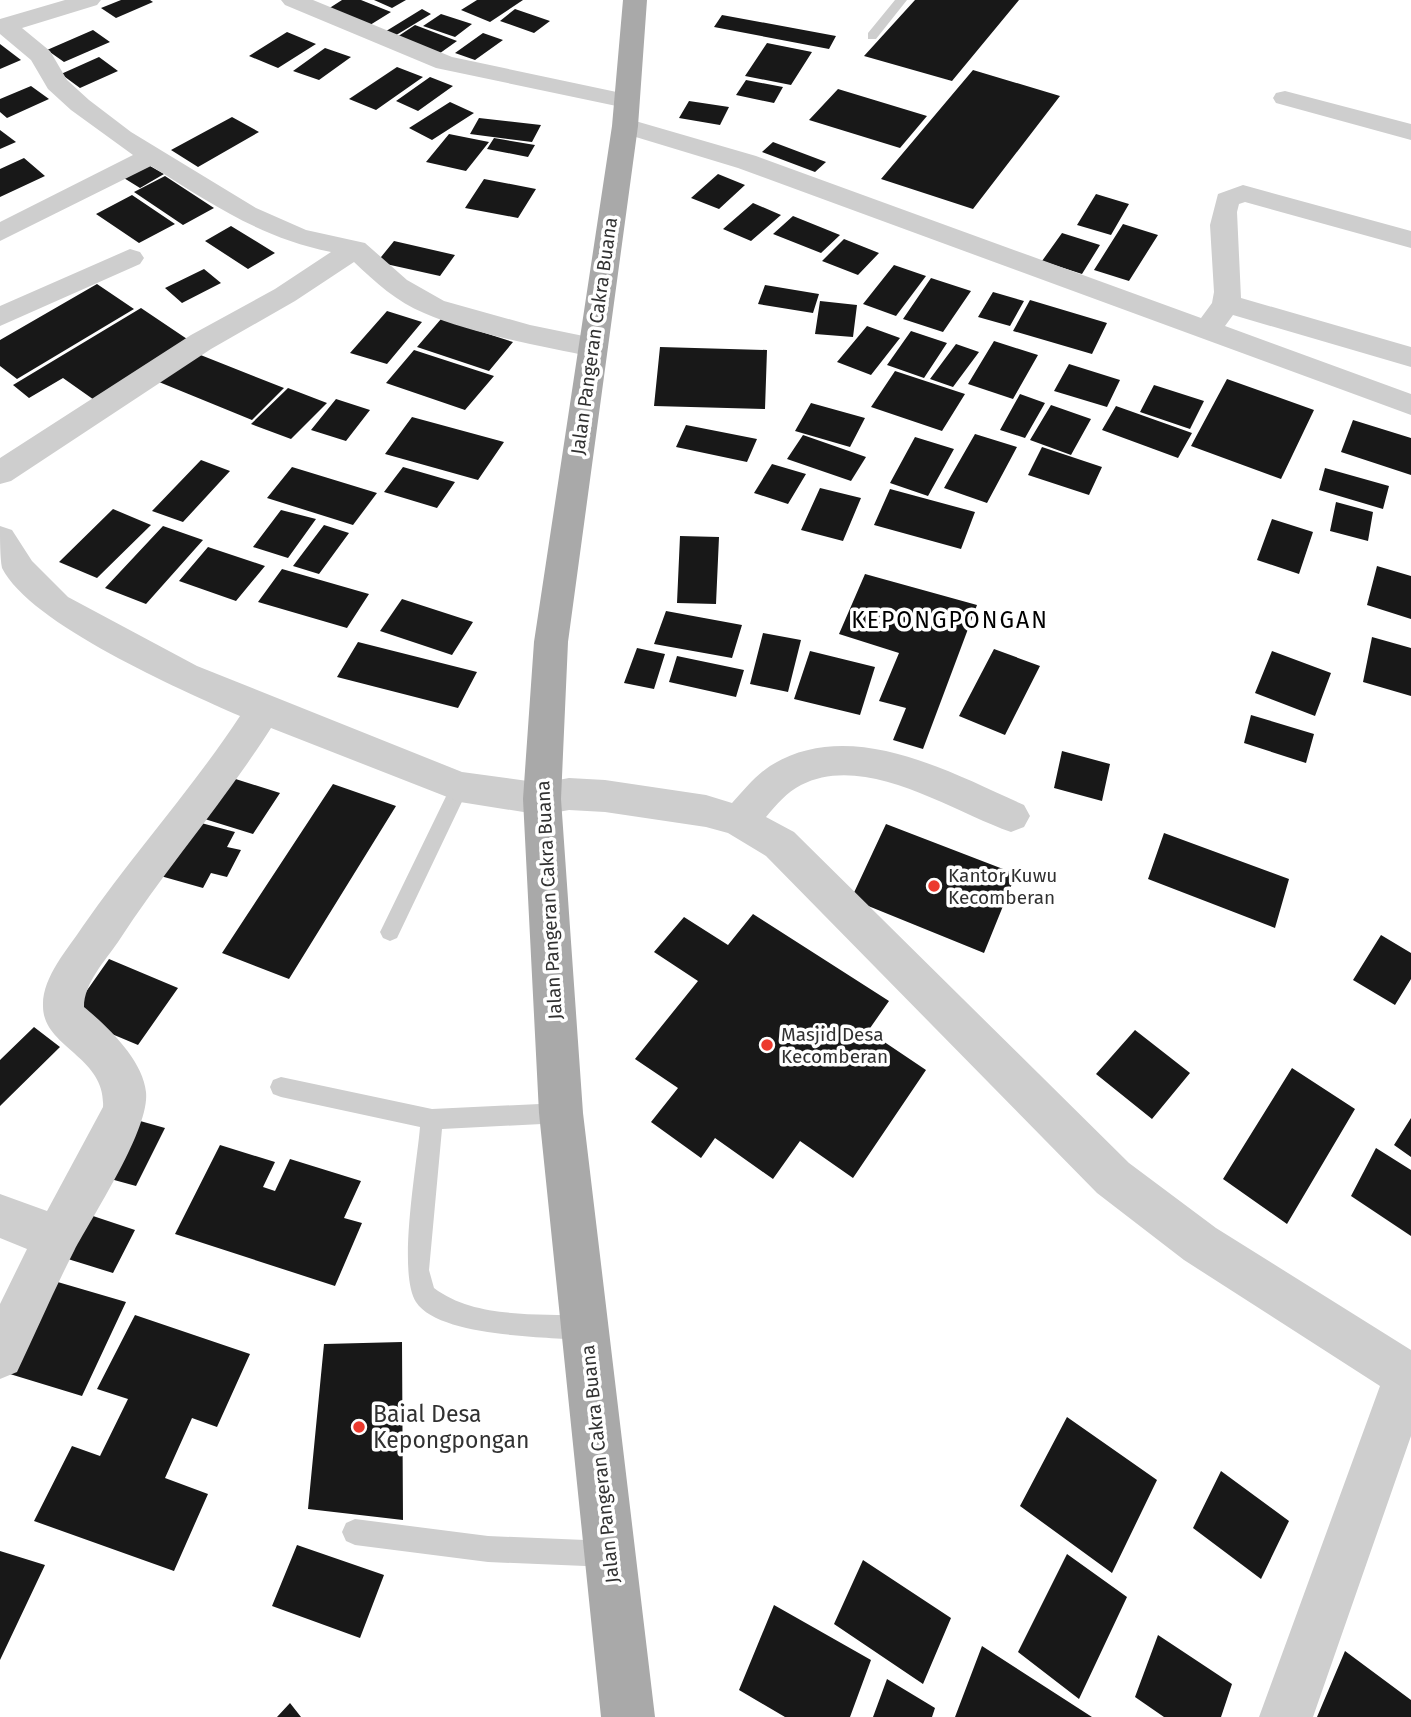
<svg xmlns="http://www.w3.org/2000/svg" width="1411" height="1717" font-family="'Fira Sans',sans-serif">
<rect width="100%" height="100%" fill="#fff"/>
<path fill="#181818" d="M121 0H150L153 2 116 18 101 8Z
M342 0H361L391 12 370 25 328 9Z
M374 0H406L392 8Z
M477 0H523L490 22 461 10Z
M915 0H1019L952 81 864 56Z
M422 9 431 14 393 37 383 33Z
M515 9 550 21 534 33 500 21Z
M441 14 472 24 455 37 423 26Z
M722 15 836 36 829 49 714 27Z
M415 25 457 41 436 56 394 39Z
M93 30 110 42 64 62 47 50Z
M287 32 316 44 278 68 249 56Z
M483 33 503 40 475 60 455 53Z
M767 43 812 52 791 85 745 76Z
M0 44 21 60 0 69Z
M325 48 351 57 319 80 293 71Z
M99 57 118 71 80 88 61 74Z
M397 67 423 77 376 110 349 99Z
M973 70 1060 96 973 209 881 179Z
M430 77 453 86 418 111 396 101Z
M746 80 783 87 774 103 736 95Z
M31 86 49 99 7 118 0 112V99Z
M838 89 927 116 900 148 809 120Z
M689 101 729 107 720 125 679 118Z
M450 102 474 113 432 140 409 128Z
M232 117 259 132 198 167 171 150Z
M479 118 541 125 532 142 470 134Z
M0 130 16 142 0 149Z
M449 134 489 142 466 171 426 162Z
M494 138 535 145 528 157 487 149Z
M773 142 826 162 815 172 762 152Z
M24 158 45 176 0 197V169Z
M143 162 164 174 140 188 119 175Z
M718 174 745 185 719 209 691 198Z
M165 176 214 208 183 225 134 192Z
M484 179 536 189 518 218 465 208Z
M1096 194 1129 204 1111 235 1077 225Z
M132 195 175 224 139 243 96 214Z
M753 203 781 215 751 241 723 229Z
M793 216 840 235 821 253 773 234Z
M1123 224 1158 235 1129 281 1094 270Z
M231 226 275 253 248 269 205 241Z
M1062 233 1100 245 1082 274 1042 261Z
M844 239 879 253 858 275 822 261Z
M394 241 455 255 440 276 377 262Z
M894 265 926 276 896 316 863 304Z
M204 269 221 283 182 303 165 288Z
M931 278 971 291 943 332 903 319Z
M97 284 134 309 17 379 0 366V340Z
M765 285 819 294 813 313 758 304Z
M993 292 1024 301 1010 326 978 317Z
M1030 300 1107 323 1092 354 1013 331Z
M820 301 857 305 853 337 815 334Z
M141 308 193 343 97 402 63 378 29 398 13 385Z
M387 311 422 322 387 364 350 353Z
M441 319 513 342 489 371 417 347Z
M867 326 900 338 871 375 837 362Z
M911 331 947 343 924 378 887 365Z
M994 341 1038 355 1013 399 968 384Z
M956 344 979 352 953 387 930 379Z
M660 347 767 350 765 409 654 406Z
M414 350 494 376 465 410 386 383Z
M193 352 284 388 252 420 159 382Z
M1069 364 1120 380 1107 407 1054 391Z
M895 371 965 394 942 431 871 407Z
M1227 379 1314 410 1281 479 1191 446Z
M1154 385 1204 401 1190 429 1140 412Z
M288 388 327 403 291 439 251 424Z
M1020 394 1045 403 1025 438 1000 430Z
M336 399 370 410 346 441 311 430Z
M811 403 865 418 850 447 795 431Z
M1051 405 1091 419 1071 455 1030 440Z
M1116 406 1192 433 1178 458 1102 430Z
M412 417 504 442 478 480 385 454Z
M1353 420 1411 438V475L1341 452Z
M686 425 757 439 747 462 676 447Z
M975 434 1017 447 987 503 944 488Z
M803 435 866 457 851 481 787 459Z
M915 437 954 449 928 496 890 483Z
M1042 447 1102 467 1089 495 1028 475Z
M201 460 230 471 183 522 152 511Z
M772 464 806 474 788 504 754 493Z
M292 467 377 493 353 525 267 498Z
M403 467 455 482 437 508 384 492Z
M1325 468 1389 486 1383 509 1319 490Z
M820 488 861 498 843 541 801 530Z
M890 489 975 512 961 549 874 525Z
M1336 502 1373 512 1368 541 1330 531Z
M113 509 151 525 97 578 59 562Z
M281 510 316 519 288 558 253 547Z
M1272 519 1313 532 1299 574 1257 560Z
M324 525 349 533 319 574 293 566Z
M163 526 203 540 146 604 105 588Z
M680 536 719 537 716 604 677 603Z
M208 547 265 566 236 601 179 581Z
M1377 566 1411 576V619L1367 605Z
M282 569 369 594 347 628 258 602Z
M865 574 977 605 923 749 893 740 906 708 879 701 899 653 839 634Z
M402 599 473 622 452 655 380 631Z
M666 611 742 625 732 658 654 644Z
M763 633 801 640 788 692 750 684Z
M1372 637 1411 648V696L1363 682Z
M358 642 477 672 458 708 337 677Z
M637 648 665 654 654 689 624 683Z
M994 649 1040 666 1005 735 959 716Z
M810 651 875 667 860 715 794 699Z
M1272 651 1331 673 1315 716 1255 693Z
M677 656 744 670 736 697 669 682Z
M1251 715 1314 734 1306 763 1244 743Z
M1062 751 1110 764 1102 801 1054 788Z
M223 775 280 793 253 834 195 816Z
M333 784 396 806 289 979 222 953Z
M190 820 235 832 227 847 241 850 227 877 211 873 203 888 157 875Z
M886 824 1016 874 984 953 851 899Z
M1164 833 1289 879 1275 928 1148 879Z
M753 914 889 1001 868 1031 926 1070 853 1178 800 1141 773 1179 715 1138 701 1158 651 1122 678 1088 635 1059 698 981 654 952 684 917 728 945Z
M1381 935 1411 953V979L1395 1005 1353 980Z
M109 959 178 988 138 1045 69 1016Z
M34 1027 60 1047 0 1106V1060Z
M1135 1030 1190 1073 1152 1119 1096 1074Z
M1292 1068 1355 1109 1287 1224 1223 1179Z
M126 1117 165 1128 136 1186 96 1175Z
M1411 1118V1157L1394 1145Z
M220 1145 275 1162 263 1187 275 1191 290 1159 361 1181 344 1218 362 1223 335 1286 175 1234Z
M1376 1148 1411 1170V1236L1351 1196Z
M78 1211 135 1230 113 1273 55 1255Z
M44 1278 126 1302 82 1396 0 1371V1364Z
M135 1315 250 1354 217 1427 192 1418 165 1478 208 1494 174 1571 34 1521 72 1446 100 1456 128 1399 97 1389Z
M402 1342 403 1520 308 1509 324 1344Z
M1067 1417 1157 1480 1112 1573 1020 1506Z
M1221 1471 1289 1521 1261 1579 1193 1528Z
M297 1545 384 1575 360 1638 272 1606Z
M0 1551 45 1565 0 1660Z
M1067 1554 1127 1597 1079 1699 1018 1652Z
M863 1560 951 1618 923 1684 834 1624Z
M774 1605 871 1660 850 1717H785L739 1690Z
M1158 1635 1232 1684 1221 1717H1164L1135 1697Z
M982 1646 1092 1717H955Z
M1345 1651 1411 1700V1717H1317Z
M887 1679 935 1708 932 1717H873Z
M290 1703 301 1717H277Z"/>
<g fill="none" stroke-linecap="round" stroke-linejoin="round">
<path fill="#cecece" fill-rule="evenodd" d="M895 0H907L876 39H868V33Z
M460 779 467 782 469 787 397 938 390 941 383 938 380 932 383 926 453 782Z
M281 1077 432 1109 561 1103 569 1106 572 1113 569 1120 561 1123 442 1129 429 1270 434 1288C475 1319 536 1313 585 1316L593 1320 597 1328 593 1336 585 1340C546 1337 439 1337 416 1302 397 1272 417 1165 420 1127L281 1097 273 1094 270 1087 273 1080Z
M355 1519 488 1536 609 1541 618 1545 622 1554 618 1563 609 1567 488 1562 355 1545 346 1541 342 1532 346 1523Z"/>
<path fill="#cecece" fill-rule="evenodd" d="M65 0H101L97 5 22 28 50 51 67 80 89 100 131 132 256 208 306 230 365 243 407 280 444 301 530 325 603 340 608 347 603 354 593 357C541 346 472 334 424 313 397 302 375 282 354 262L295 301 211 349 11 481 0 484V458L191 335 275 289 331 252C259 237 212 204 151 166L0 241V222L133 155 71 110 48 89 31 60 0 34V19Z
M281 0H313L452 57 626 94 635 96 638 101 635 106 626 108 436 68 285 5Z
M1285 91 1411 124V140L1276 103 1273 98 1276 93Z
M625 118 756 156 1201 318 1212 303 1214 292 1210 225 1218 194 1243 185 1411 231V248L1245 202 1239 204 1237 212 1241 298 1411 347V367L1233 315 1225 326 1411 394V415L738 168 616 131 612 126 616 121Z
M130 249 140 252 144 258 140 264 0 326V306Z
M0 526 12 530 32 561 68 597 197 666 462 772 542 783 569 778 605 780 706 795 732 803C744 790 755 776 770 766 850 716 950 772 1024 805L1030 816 1024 827 1011 832C951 811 865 752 801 785 787 792 776 805 766 817L794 832 1129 1163 1216 1228 1411 1350V1436L1313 1717H1259L1380 1386 1184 1260 1097 1193 766 856 728 833 706 827 605 812 569 810 542 815 460 802 271 728C224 802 166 868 118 942 105 961 84 983 84 1007 107 1026 143 1060 146 1092 150 1129 93 1215 74 1251 54 1290 36 1332 17 1372L0 1379V1304L27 1249 0 1238V1194L47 1211 103 1107C106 1056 43 1048 43 1006 42 977 68 949 83 926 133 854 192 789 240 716 181 690 30 624 2 568 0 558 0 538 0 526Z"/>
<path fill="#a9a9a9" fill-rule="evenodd" d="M623 0H647L638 126 568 642 561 799 583 1113 655 1717H601L539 1113 523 799 534 642 612 126Z"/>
</g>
<g fill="#ec3a2e" stroke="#fff" stroke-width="2.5">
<circle cx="934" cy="886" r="7"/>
<circle cx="767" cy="1045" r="7"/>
<circle cx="359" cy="1427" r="7"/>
</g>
<g text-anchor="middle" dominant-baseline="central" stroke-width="7" stroke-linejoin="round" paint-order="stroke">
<g font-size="19" fill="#313131" stroke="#fff">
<text transform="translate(594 336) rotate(-82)">Jalan Pangeran Cakra Buana</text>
<text transform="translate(549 900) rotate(-93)">Jalan Pangeran Cakra Buana</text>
<text transform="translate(600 1464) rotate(-96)">Jalan Pangeran Cakra Buana</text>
</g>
<g font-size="19" fill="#313131" stroke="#fff" text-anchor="start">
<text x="948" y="875">Kantor Kuwu<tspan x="948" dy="22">Kecomberan</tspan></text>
<text x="781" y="1034">Masjid Desa<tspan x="781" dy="22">Kecomberan</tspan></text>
</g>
<g font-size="23" letter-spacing="2" fill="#000" stroke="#fff">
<text x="950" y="620">KEPONGPONGAN</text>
</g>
<g font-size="23" fill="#313131" stroke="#fff" text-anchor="start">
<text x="373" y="1414">Baial Desa<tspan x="373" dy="26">Kepongpongan</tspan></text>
</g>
</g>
</svg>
